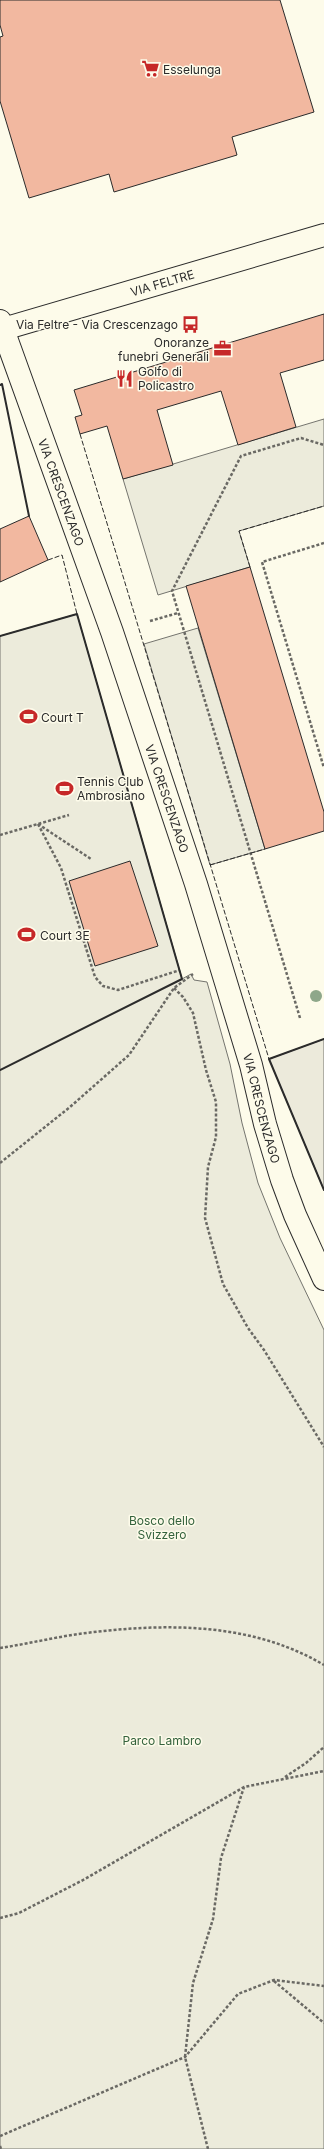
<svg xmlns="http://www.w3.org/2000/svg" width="324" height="2149" font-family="Inter,sans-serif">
<rect width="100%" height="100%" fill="#fdfbea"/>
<path fill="#ecebdb" stroke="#74746e" d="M324 419V506L239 531 250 567 158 595 123 479Z
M77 614 181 975 182 979 191 974 194 980 207 982 230 1064 242 1123 258 1183 280 1238 324 1330V2149H0V636Z
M198 628 265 849 210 865 144 644Z"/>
<path fill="#eceadb" stroke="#74746e" d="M324 1039V1190L269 1059Z"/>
<path fill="#f2b8a0" stroke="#2b2b2b" d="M0 0H280L314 112 232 137 237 155 114 192 109 174 29 198 0 101V37L3 36 0 25Z
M324 314V360L280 373 296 427 238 445 221 391 157 410 173 465 123 479 107 426 80 434 75 417 82 415 74 390Z
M29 516 48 560 0 582V529Z
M250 567 324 812V831L265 849 186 586Z
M130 861 158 946 95 966 69 881Z"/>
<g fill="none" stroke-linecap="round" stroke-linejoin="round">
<defs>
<g id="minor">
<path id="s1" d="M0 321 112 632 196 884 251 1065 265 1124 282 1180 295 1215 324 1279"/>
<path id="s2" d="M0 330 324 235"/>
</g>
</defs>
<use href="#minor" stroke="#2b2b2b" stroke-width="24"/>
<path stroke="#6a6964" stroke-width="2.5" stroke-dasharray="3 2" stroke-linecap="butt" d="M324 543 262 562 324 768
M150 621 178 613
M38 824 61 868 95 977 103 986 118 990 180 970
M38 824 91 859
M0 835 69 815
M174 988 183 997 193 1013 206 1070 216 1102V1137L208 1167 205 1218 223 1284 248 1328 264 1350 324 1447
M300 1018 172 591 241 456 301 438 324 445
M0 1163 70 1107 129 1055 174 988 193 974
M0 1648C26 1644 52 1638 78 1634 161 1623 250 1621 324 1665
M285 1777 306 1763 324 1747
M0 1918 19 1913 85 1879 244 1787 324 1771
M274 1981 324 2023
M0 2136 185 2057 238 1994 274 1980 324 1986
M0 2146 1 2149
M208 2149 185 2057 193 1983 213 1919 221 1858 244 1787"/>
<use href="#minor" stroke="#fdfbea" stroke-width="22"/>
<path stroke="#2b2b2b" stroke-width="1" stroke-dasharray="5 2" stroke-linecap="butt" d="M80 434 269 1059
M48 560 62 555 77 614
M250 567 239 531 324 506
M210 865 265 849"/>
<path stroke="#2b2b2b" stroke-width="2" d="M0 385 2 384 29 516
M0 636 77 614 182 979 0 1070
M324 1039 269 1059 324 1190"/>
</g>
<circle fill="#8ea78a" cx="316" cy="996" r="6"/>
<defs>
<symbol id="supermarket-bare" viewBox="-9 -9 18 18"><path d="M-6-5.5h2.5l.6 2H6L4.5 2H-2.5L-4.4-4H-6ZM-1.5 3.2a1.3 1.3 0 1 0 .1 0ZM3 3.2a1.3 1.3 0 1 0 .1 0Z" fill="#c62828" stroke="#fdfbea" stroke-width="2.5" paint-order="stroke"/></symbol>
<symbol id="bus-bare" viewBox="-9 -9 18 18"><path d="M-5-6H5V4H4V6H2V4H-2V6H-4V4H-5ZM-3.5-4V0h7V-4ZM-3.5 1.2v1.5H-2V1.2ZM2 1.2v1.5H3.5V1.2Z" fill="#c62828" stroke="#fdfbea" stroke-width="2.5" paint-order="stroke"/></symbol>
<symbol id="office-bare" viewBox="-9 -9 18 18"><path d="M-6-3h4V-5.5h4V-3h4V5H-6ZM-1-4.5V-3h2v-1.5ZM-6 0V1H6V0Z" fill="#c62828" stroke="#fdfbea" stroke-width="2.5" paint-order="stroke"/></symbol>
<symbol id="restaurant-bare" viewBox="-9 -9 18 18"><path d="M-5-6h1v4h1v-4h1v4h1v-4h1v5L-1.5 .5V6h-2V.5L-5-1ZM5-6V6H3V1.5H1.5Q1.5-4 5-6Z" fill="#c62828" stroke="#fdfbea" stroke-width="2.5" paint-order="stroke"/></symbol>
<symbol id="stadium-bare" viewBox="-9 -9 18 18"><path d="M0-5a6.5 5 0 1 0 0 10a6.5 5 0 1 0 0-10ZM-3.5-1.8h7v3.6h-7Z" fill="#c62828" stroke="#fdfbea" stroke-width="2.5" paint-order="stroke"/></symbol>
</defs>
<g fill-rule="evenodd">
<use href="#supermarket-bare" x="138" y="56" width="25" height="25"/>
<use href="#bus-bare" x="178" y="312" width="25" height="25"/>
<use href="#office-bare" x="210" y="336" width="25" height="25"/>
<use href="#restaurant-bare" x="112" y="366" width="25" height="25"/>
<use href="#stadium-bare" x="16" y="704" width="25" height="25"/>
<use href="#stadium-bare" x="52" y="776" width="25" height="25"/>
<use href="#stadium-bare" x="14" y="922" width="25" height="25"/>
</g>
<g text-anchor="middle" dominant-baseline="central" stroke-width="3" stroke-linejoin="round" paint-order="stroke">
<g font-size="12" fill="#2b2b2b" stroke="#fdfbea" text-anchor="start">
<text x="163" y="69">Esselunga</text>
<text x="178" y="324" text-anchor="end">Via Feltre - Via Crescenzago</text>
<text x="209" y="342" text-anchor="end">Onoranze<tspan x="209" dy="14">funebri Generali</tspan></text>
<text x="138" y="371">Golfo di<tspan x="138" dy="14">Policastro</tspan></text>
<text x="41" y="717">Court T</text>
<text x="77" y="781">Tennis Club<tspan x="77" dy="14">Ambrosiano</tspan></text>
<text x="40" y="935">Court 3E</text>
</g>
<g font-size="12" fill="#2b2b2b" stroke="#fdfbea">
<text stroke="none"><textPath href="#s2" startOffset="169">VIA FELTRE</textPath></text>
<text stroke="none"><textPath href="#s1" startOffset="182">VIA CRESCENZAGO</textPath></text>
<text stroke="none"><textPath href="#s1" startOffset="506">VIA CRESCENZAGO</textPath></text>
<text stroke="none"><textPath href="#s1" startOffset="830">VIA CRESCENZAGO</textPath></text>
</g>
<g font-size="12" fill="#34623c" stroke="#fdfbea">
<text x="162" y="1520">Bosco dello<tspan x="162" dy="14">Svizzero</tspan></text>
<text x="162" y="1740">Parco Lambro</text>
</g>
</g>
</svg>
